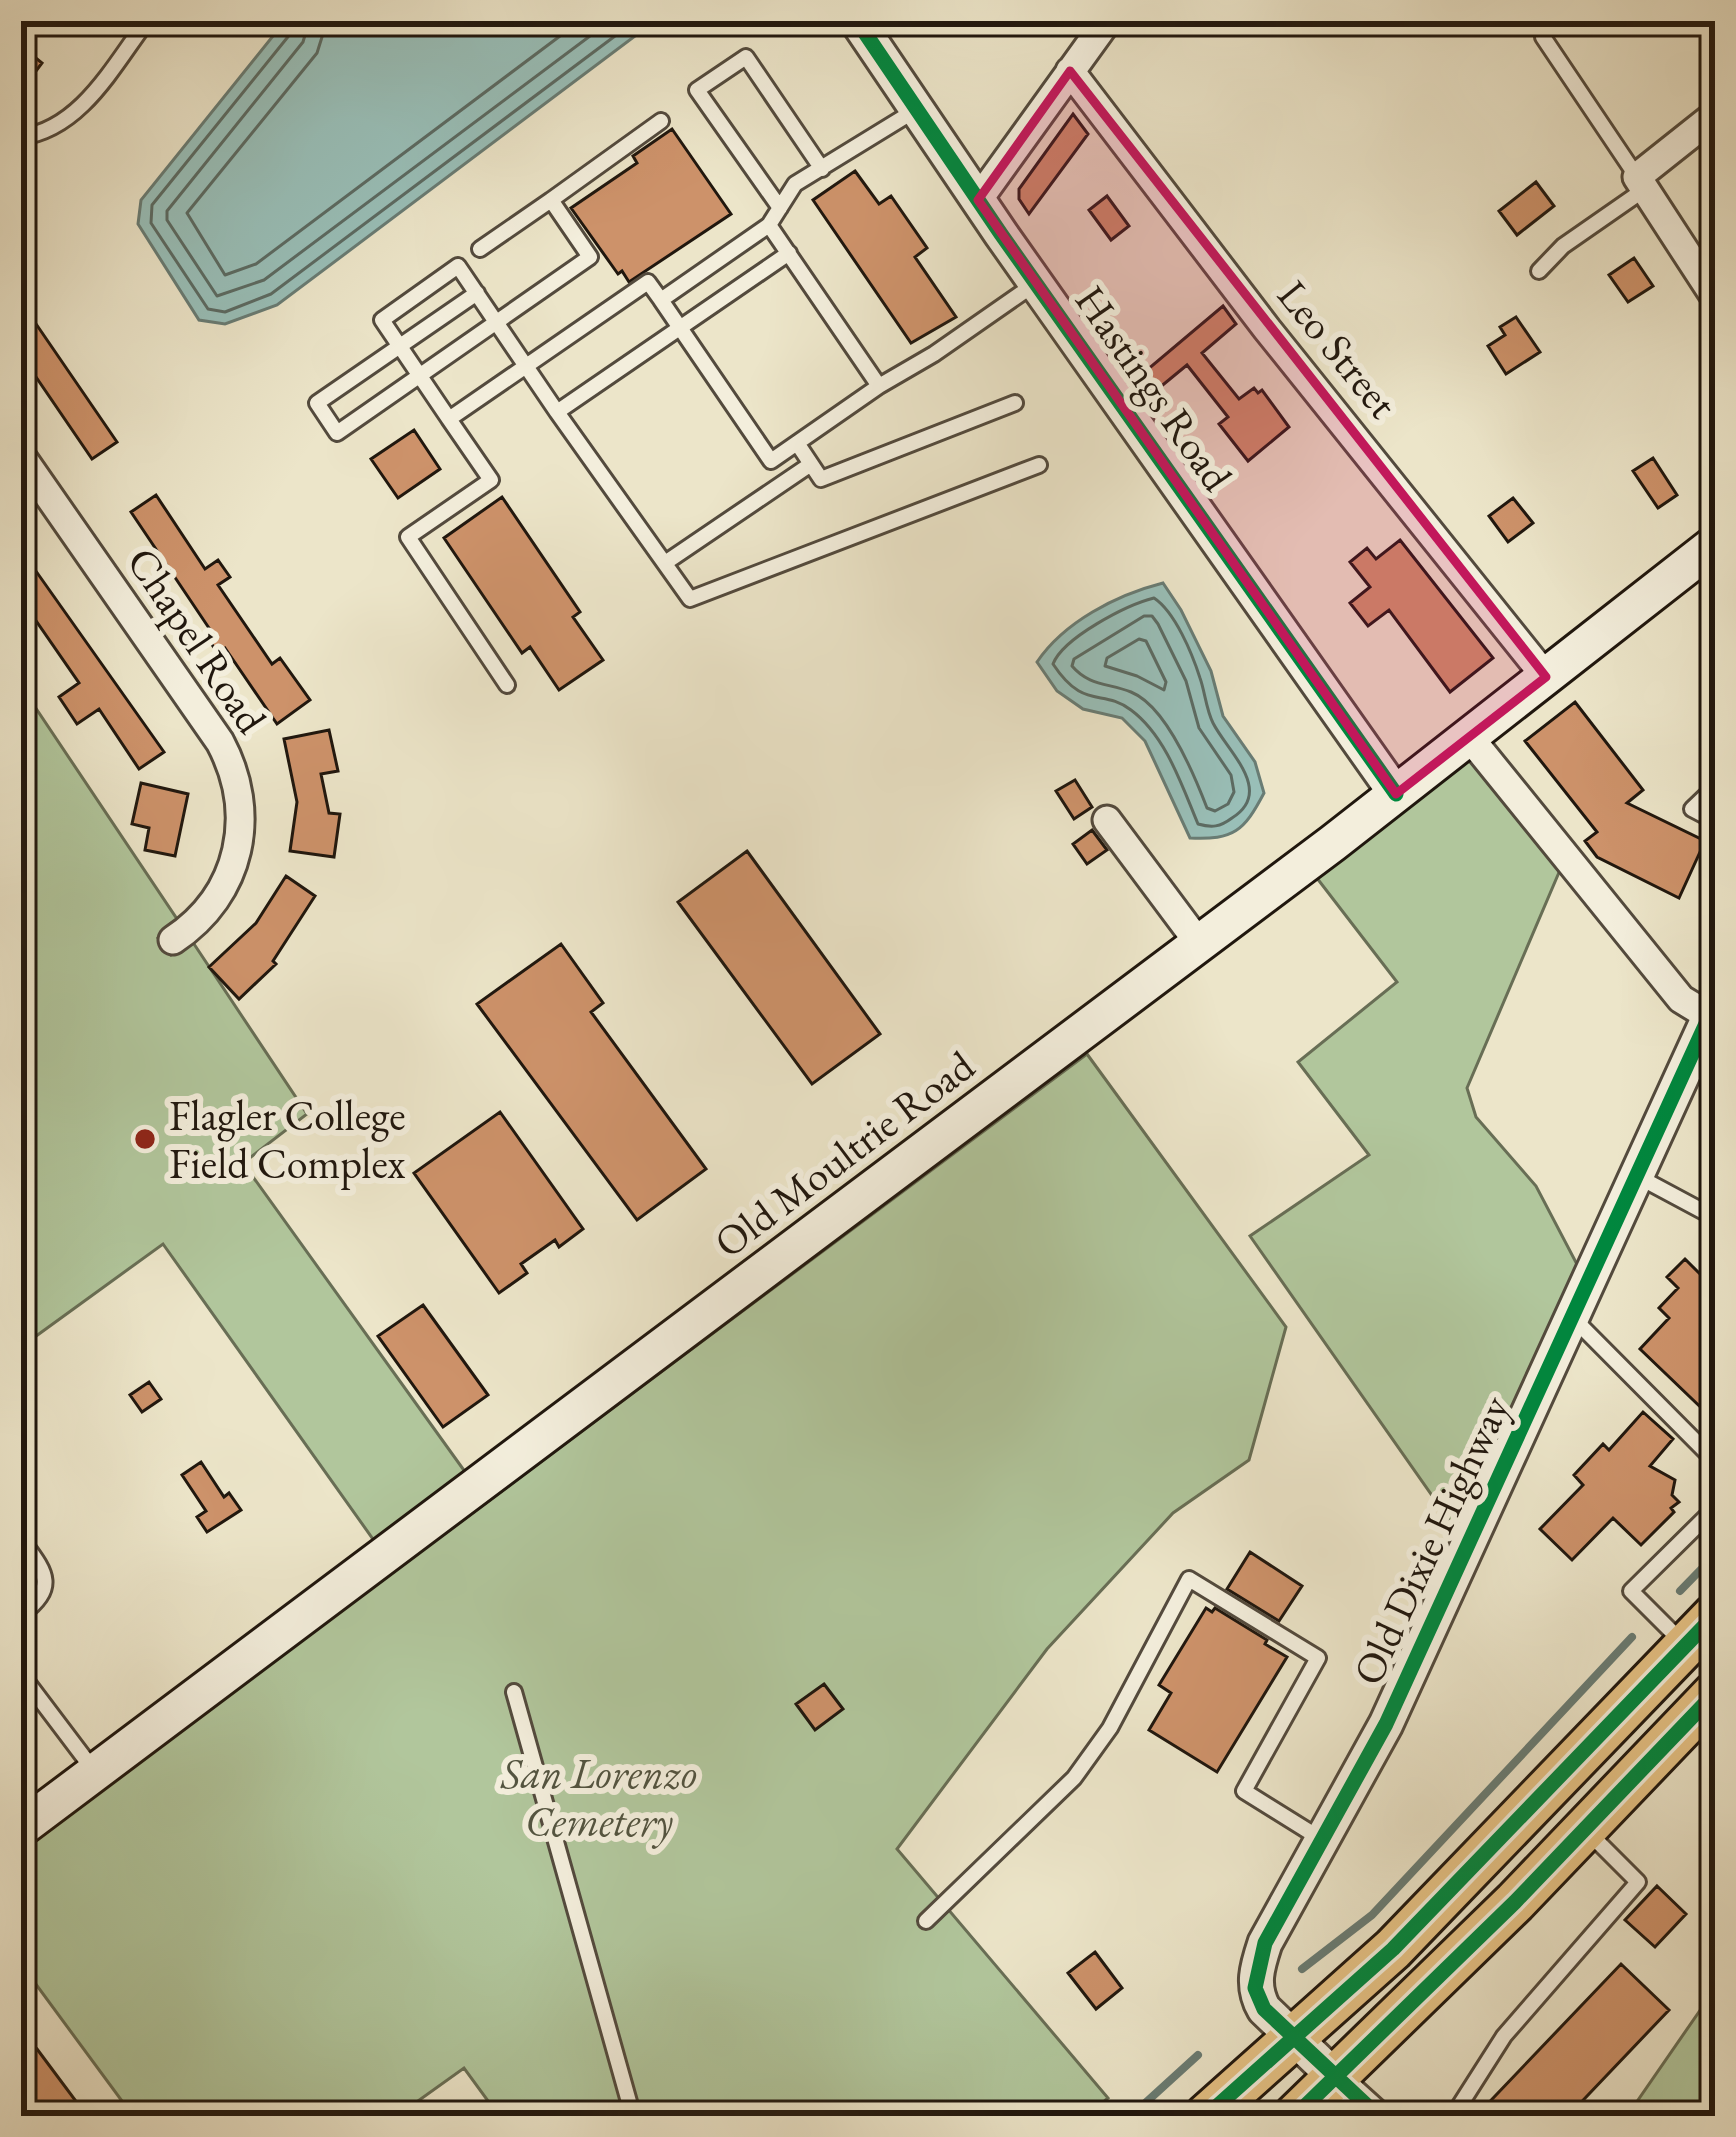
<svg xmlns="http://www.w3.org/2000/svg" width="1736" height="2137" font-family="'EB Garamond',serif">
<rect width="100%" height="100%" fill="#ece5c9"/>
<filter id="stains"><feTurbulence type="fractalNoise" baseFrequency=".00167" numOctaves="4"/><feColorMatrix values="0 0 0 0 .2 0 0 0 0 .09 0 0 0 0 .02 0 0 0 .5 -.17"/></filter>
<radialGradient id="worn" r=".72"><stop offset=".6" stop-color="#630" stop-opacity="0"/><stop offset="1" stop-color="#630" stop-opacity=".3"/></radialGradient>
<path fill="#b1c69c" stroke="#686e55" stroke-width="3" d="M21 686 179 922 158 938 171 955 192 941 307 1114 243 1163 476 1487 385 1556 163 1244 21 1347Z
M1466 755 1560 870 1467 1088 1476 1117 1536 1186 1580 1270 1459 1534 1250 1236 1369 1155 1298 1062 1397 982 1313 873Z
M1087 1054 1286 1327 1249 1460 1173 1513 1047 1649 897 1849 1108 2098 1087 2116H499L464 2068 397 2116H133L21 1964V1850Z
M1715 1976V2116H1627L1703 2006Z"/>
<path fill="#99bfb8" stroke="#697c74" stroke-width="3" d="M285 21H655L277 305 225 324 199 320 138 224 141 200Z
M1163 583 1181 610 1211 671 1223 716 1255 762 1264 793C1244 831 1234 840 1190 838L1145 741 1122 718 1083 709 1057 691 1037 662C1064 622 1116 595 1163 583Z"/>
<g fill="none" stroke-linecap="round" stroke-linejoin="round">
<path stroke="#5c6b63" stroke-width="3" d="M294 21 291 33 152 205 151 223 208 309 225 312 271 294 635 21
M309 21 303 42 167 211V220L217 296 264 280 610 21
M327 21 317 53 187 213 225 275 256 264 580 21
M1154 598C1175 612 1192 653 1200 678 1205 692 1206 709 1213 723 1227 751 1275 791 1232 818 1220 827 1212 828 1198 824 1182 786 1166 736 1131 710 1102 688 1084 711 1053 664 1063 638 1126 605 1154 598Z
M1144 616H1152L1158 624 1186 681 1199 728 1231 775 1234 792 1228 804 1215 811 1207 808C1194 774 1166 706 1131 692 1108 683 1089 686 1072 666L1074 659Z
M1139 639 1146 641 1166 682 1164 690 1137 676 1105 666 1107 658Z"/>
<path stroke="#697c74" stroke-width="8" d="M1680 1591 1715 1555
M1302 1969 1372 1915 1632 1637
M1131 2116 1198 2055"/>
</g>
<path fill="#cd926a" stroke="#20170e" stroke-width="3" d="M21 46 42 63 21 91Z
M1073 114 1088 134 1029 214 1019 199V189Z
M672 129 731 214 629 282 622 271 618 274 571 208 637 163 633 156Z
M855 171 879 204 891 196 927 248 915 257 956 317 911 343 813 200Z
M1536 182 1554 206 1517 235 1499 211Z
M1107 196 1129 226 1111 240 1089 210Z
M1634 258 1653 286 1628 302 1609 275Z
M21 302 117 442 92 459 21 355Z
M1223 306 1236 324 1202 353 1239 399 1254 388 1258 393 1262 390 1289 427 1248 461 1219 424 1228 417 1187 365 1153 393 1141 375Z
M1516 317 1540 352 1506 374 1488 346 1505 335 1500 327Z
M414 430 440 469 398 498 371 459Z
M1653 458 1677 495 1658 508 1633 471Z
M156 495 205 569 218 560 230 577 218 585 272 664 280 658 310 700 277 724 225 648 218 653 207 638 213 634 131 512Z
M502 497 580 612 573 617 603 660 559 690 530 647 522 653 444 538Z
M1513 498 1533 523 1508 542 1489 516Z
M1400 540 1493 658 1450 692 1389 610 1368 626 1350 603 1370 587 1350 562 1367 548 1376 559Z
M21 550 164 752 139 769 99 709 77 724 59 697 79 683 21 599Z
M1575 702 1643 790 1627 803 1705 841 1679 898 1597 857 1585 841 1597 832 1525 741Z
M329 730 338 771 321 774 329 813 340 814 334 857 290 851 297 802 284 739Z
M1075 780 1092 807 1074 819 1056 791Z
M141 783 188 794 175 856 145 850 149 828 132 824Z
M1092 830 1107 850 1087 864 1073 844Z
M747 851 880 1034 812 1084 678 902Z
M286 876 315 896 273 961 276 964 239 999 209 967 256 923Z
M561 944 603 1003 591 1012 706 1169 637 1220 477 1004Z
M500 1112 583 1229 559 1247 555 1240 521 1264 527 1273 499 1293 414 1173Z
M1685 1259 1700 1274 1704 1270 1715 1280V1421L1640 1349 1669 1318 1659 1308 1678 1288 1667 1277Z
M423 1305 488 1395 443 1427 378 1336Z
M149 1382 161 1399 142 1412 130 1395Z
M1643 1412 1673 1439 1650 1466 1675 1480 1672 1495 1679 1502 1671 1508 1674 1512 1641 1545 1613 1518 1572 1560 1540 1529 1583 1485 1574 1475 1603 1444 1609 1450Z
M201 1462 224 1497 229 1493 241 1510 207 1532 197 1517 206 1511 182 1475Z
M1250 1552 1302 1586 1279 1621 1227 1589Z
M1206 1608 1212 1612 1215 1608 1267 1640 1265 1644 1287 1657 1217 1772 1149 1730 1171 1693 1159 1685Z
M824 1684 843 1709 815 1730 796 1704Z
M1657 1886 1686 1914 1655 1947 1625 1920Z
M1095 1952 1122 1988 1096 2009 1068 1973Z
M1621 1964 1669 2010 1568 2116H1476Z
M37 2049 87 2116H37L21 2093V2079L27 2075 25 2058Z"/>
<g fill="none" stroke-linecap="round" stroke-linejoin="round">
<defs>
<path id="service" d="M1543 37 1637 177
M914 111 795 184 769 225 879 386 934 354 1036 283
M21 137C81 129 113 66 147 21
M551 200 661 121
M780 208 697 90 746 57 822 169
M769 225 661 300 771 461 879 386
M1539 271 1563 246 1645 189
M477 293 317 403 337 433 590 257 551 200 480 249
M661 300 648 282 449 419 382 320 458 266C491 315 524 364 557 412L789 253
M557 412 690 599 1039 465
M449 419 491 480 408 537 507 685
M797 443 821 479 1015 403
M665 563 811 464
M1715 787 1692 809 1715 821
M1637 1176 1708 1214 1715 1204
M1575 1320 1715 1461
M21 1539C45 1572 59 1586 21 1615
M1682 1642 1631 1591 1715 1508
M21 1674 95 1772
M514 1692 633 2116
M926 1921 1074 1778 1110 1728 1189 1579 1318 1658 1244 1791 1321 1839
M1453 2116 1504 2036 1638 1882 1590 1834"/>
<path id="minor" d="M1070 71 1267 329 1546 677
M1715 115 1637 177 1715 297
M978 200 1107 21
M21 456 220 742C258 813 242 894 173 940
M1470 738 1681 999 1709 1016
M1107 820 1198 942
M1336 2078 1378 2116"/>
<path id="tertiary" d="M857 21 1001 234 1396 794
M1336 2078 1264 2009C1251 1986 1257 1967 1265 1943L1386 1724 1715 1004"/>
<path id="secondary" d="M21 1828 1333 843 1715 544"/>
<path id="primary" d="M1206 2116 1393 1949 1715 1615
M1295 2116 1515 1902 1715 1693"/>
</defs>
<use href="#service" stroke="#534a3d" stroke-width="20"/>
<use href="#minor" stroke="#534a3d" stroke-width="33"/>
<use href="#tertiary" stroke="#534a3d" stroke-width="39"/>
<use href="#secondary" stroke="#20170e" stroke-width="42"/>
<use href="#primary" stroke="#20170e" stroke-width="48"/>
<use href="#service" stroke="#f3eedc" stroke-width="14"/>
<use href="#minor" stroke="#f3eedc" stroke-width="27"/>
<use href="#tertiary" stroke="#f3eedc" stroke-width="33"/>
<use href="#secondary" stroke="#f3eedc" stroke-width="36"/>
<use href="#primary" stroke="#e6c284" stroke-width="42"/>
<defs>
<path id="cycleway" d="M857 21 1001 234 1396 794
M1206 2116 1393 1949 1715 1615
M1295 2116 1515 1902 1715 1693
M1378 2116 1264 2009 1255 1988 1265 1943 1386 1724 1715 1004"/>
</defs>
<use href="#cycleway" stroke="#f3eedc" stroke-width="22"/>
<use href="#cycleway" stroke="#00873e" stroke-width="15"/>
</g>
<path fill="#c2185b" fill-opacity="0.2" stroke="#c2185b" stroke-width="9" stroke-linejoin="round" d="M1070 71 1546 677 1396 794 978 200Z"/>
<circle fill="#8f2418" stroke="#f3eedc" stroke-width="4.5" cx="145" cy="1139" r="12"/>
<g text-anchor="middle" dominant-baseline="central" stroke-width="12" stroke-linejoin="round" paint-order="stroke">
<g font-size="42" fill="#20170e" stroke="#f3eedc">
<text transform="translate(1338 349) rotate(51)">Leo Street</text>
<text transform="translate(1154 388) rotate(55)">Hastings Road</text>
<text transform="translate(197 640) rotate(56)">Chapel Road</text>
<text transform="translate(844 1154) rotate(-37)">Old Moultrie Road</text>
<text transform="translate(1431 1540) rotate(-65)">Old Dixie Highway</text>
</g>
<g font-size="42" fill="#20170e" stroke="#f3eedc" text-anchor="start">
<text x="169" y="1115">Flagler College<tspan x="169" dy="48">Field Complex</tspan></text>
</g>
<g font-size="42" font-style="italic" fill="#535440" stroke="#f3eedc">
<text x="599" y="1773">San Lorenzo<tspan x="599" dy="48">Cemetery</tspan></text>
</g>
</g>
<rect width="1736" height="2137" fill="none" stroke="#ece5c9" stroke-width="72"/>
<rect x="24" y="24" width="1688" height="2089" fill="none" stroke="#20170e" stroke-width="6"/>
<rect x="36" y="36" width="1664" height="2065" fill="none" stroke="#20170e" stroke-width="3"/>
<rect width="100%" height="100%" filter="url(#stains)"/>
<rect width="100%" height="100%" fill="url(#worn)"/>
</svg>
